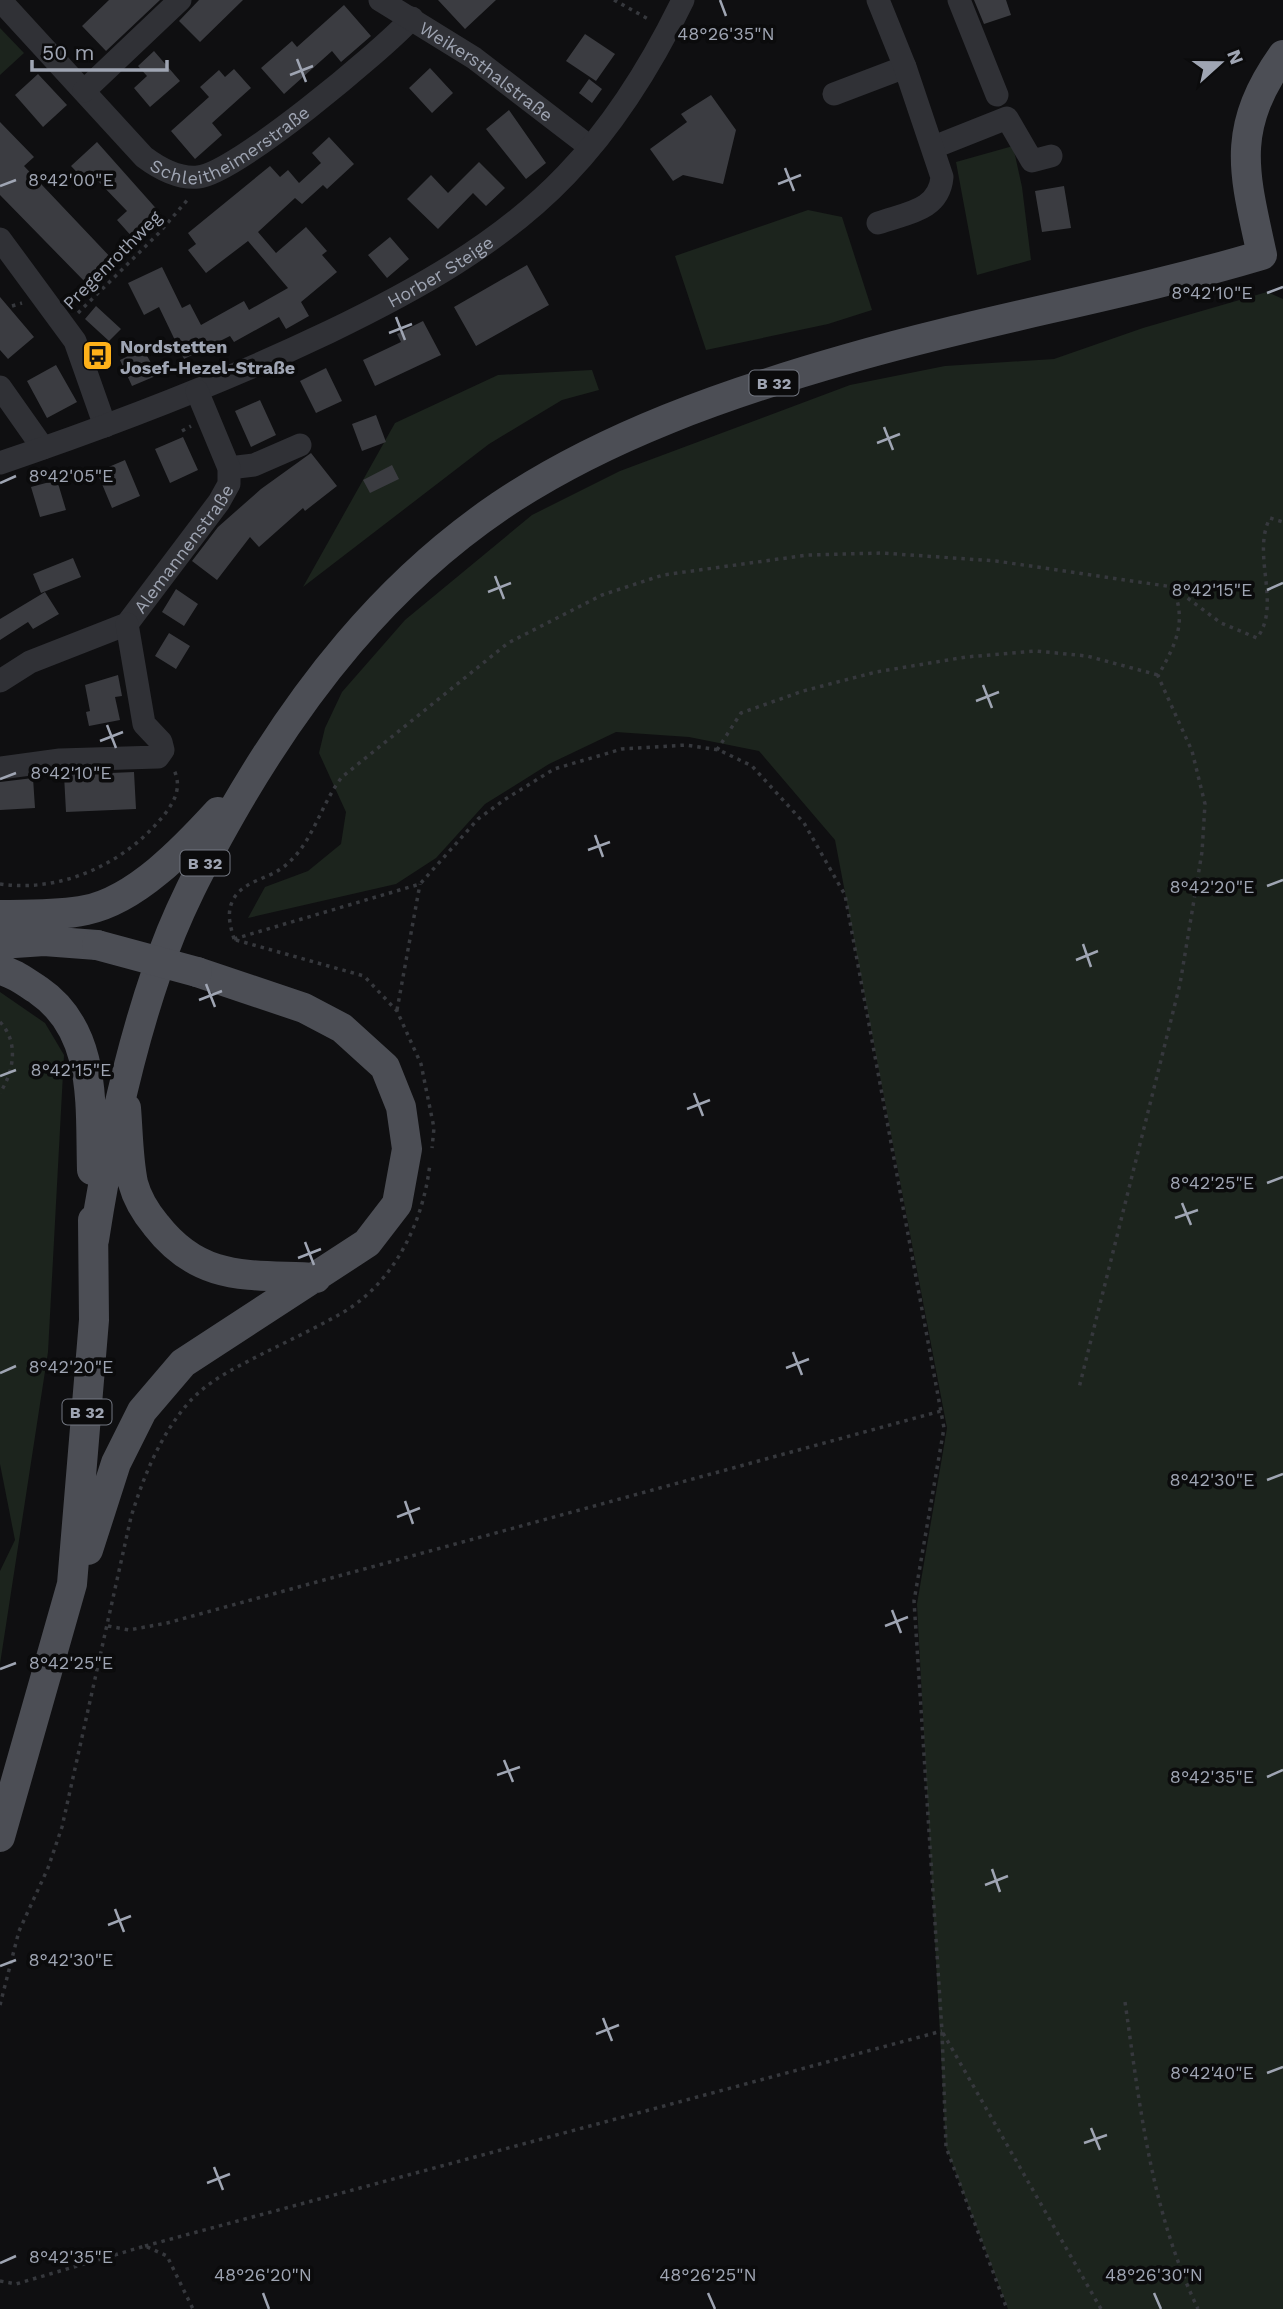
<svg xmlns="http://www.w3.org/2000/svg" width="1283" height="2309" font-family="'Work Sans',sans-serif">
<rect width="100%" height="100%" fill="#0f0f11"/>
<path fill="#1c241d" d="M0 28 24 53 0 75Z
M1013 146 1022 187 1031 260 977 275 956 162Z
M808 210 842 217 872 310 828 324 706 350 675 256Z
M1267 292 1283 299V2309H1008L946 2147 917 1604 947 1428 835 840 759 751 689 737 616 732 549 764 485 804 436 858 396 884 248 918 265 887 308 871 341 844 346 812 319 753 325 728 342 692 405 620 532 515 620 471 850 385 945 366 1054 359 1143 328Z
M592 370 599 390 562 400 489 444 303 587 395 423 498 375Z
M0 992 45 1023 64 1055 48 1352 0 1664V1571L15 1540 0 1464Z"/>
<path fill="#3b3c41" d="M109 0H160L106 51 82 26Z
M199 0H243L200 42 179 21Z
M438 0H496L465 29Z
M974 0H1006L1011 15 984 24Z
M344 5 371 36 341 62 332 51 284 94 261 68 292 41 297 47Z
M585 34 615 54 596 81 566 61Z
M154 51 180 81 150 107 134 88 147 76 138 66Z
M430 68 453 93 432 113 409 88Z
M234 69 251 88 212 123 222 135 195 159 171 131 209 97 200 87 219 70 225 77Z
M38 74 67 105 43 127 15 95Z
M589 79 602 89 592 103 579 93Z
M711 95 736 130 723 184 683 175 673 181 650 149 687 122 681 114Z
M509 110 546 163 526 179 486 129Z
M0 122 34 157 24 166 114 261 88 285 0 195Z
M329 137 354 164 327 189 323 185 302 204 295 198 258 232 276 253 306 227 327 251 322 255 337 272 301 302 309 316 286 329 279 317 234 342 230 336 184 359 159 307 144 315 128 283 162 267 182 308 190 304 201 325 244 301 249 310 288 288 248 241 206 273 188 250 196 244 188 233 270 166 280 177 288 170 299 183 321 163 312 153Z
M97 142 161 214 134 239 117 220 127 211 98 181 91 187 71 166Z
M479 162 505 188 486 206 473 193 438 229 407 199 431 175 448 193Z
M1064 186 1071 228 1042 232 1035 191Z
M390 237 409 259 387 278 368 255Z
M527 265 549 305 476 346 454 307Z
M0 297 34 337 8 359 0 350Z
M96 306 121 329 109 341 85 319Z
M423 321 441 355 375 386 363 360 401 342 397 334Z
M143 349 158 375 132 386 120 360Z
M56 365 77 402 47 418 27 381Z
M326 368 342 401 316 413 300 381Z
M260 400 276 435 251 447 235 411Z
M376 415 386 442 362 451 352 424Z
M183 437 198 470 170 483 155 449Z
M311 453 337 486 305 511 303 508 259 547 250 537 217 580 192 561 218 527 261 489Z
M125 460 140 496 112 508 97 472Z
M392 465 399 479 370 493 363 480Z
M57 480 66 510 40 517 31 487Z
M73 558 81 577 41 593 33 574Z
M176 589 198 604 184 626 162 612Z
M45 592 59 614 33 629 28 622 0 640V619Z
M169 633 190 646 176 669 155 656Z
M118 675 122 696 115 697 120 720 89 726 86 712 90 711 85 685Z
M134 772 136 809 66 812 64 775Z
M33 778 35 808 0 810V782Z"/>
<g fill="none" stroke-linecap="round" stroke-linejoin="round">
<path stroke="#36383d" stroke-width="3.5" stroke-dasharray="3.5 5" stroke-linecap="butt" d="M614 0 650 20
M12 306 22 303
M78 313 159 233 189 198
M182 431 191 426
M1174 588 1221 623 1257 638C1282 605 1251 554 1270 518L1283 522
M717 750 741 713 803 691 876 672 966 657 1036 651 1087 656 1158 675
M0 884C62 893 126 863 164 815 175 801 182 787 174 770
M234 939 420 884 478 819 504 800 554 769 622 749 686 745 719 750 752 766 804 823 845 895 944 1428 914 1601 942 2031 946 2147 1007 2309
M234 939C230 925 226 912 234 898 244 882 265 879 279 870 312 849 319 806 342 777L508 643 602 595 663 575 808 555 882 553 996 561 1173 587C1187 624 1176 643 1158 676L1192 751 1205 804 1202 852 1180 984 1079 1388
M236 940 364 976 397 1011 421 1064 434 1128 432 1148
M397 1010 420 884
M0 1022C19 1042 14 1071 0 1093
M108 1626 129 1630 167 1623 941 1411
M1125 2002C1140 2107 1151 2211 1198 2309
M0 2005 19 1931 48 1868 62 1827 131 1517C144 1475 161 1433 191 1400 211 1379 237 1367 262 1354 290 1340 320 1326 347 1310 397 1278 424 1219 430 1163
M943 2033 1101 2309
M145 2246 942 2031
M0 2281 16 2284 145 2246 167 2256 193 2309"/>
<g stroke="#303136" stroke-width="23">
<path id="s1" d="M0 0 144 157C160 169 178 179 198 177 235 174 383 50 412 18"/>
<path id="s2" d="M380 0 474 58 590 147"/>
<path d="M959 0 997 95"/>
<path d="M84 91 180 0"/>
<path d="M834 94 905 67"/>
<path d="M934 147 1007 118 1032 161 1051 156"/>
<path d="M878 223C906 213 939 211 942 177L905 67 878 0"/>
<path d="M0 239 75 341 105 426"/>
<path d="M0 387 43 448"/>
<path id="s3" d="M0 463C112 425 222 383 329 332 414 291 500 244 566 175 616 123 652 64 683 0"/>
<path d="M229 468 254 465 300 445"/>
<path id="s4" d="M0 681 30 662 127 624 219 502 229 484V468L197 391"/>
<path d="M0 768 60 760 158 757 163 750 161 742 144 724 127 624"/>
</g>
<path stroke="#4c4e55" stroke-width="30" d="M0 915C28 914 58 916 86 910 136 900 185 848 218 812
M0 944 44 941 97 945
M0 970C15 973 25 982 38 990 98 1031 90 1106 92 1170
M126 1108C128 1132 128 1159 133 1183 137 1198 146 1213 156 1225 201 1283 249 1274 316 1278
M94 1240C108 1149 127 1058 157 971 175 915 203 863 232 812 301 692 385 584 500 506 604 436 728 393 847 359 984 319 1125 296 1262 255 1244 172 1230 130 1283 55
M88 1550 116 1463 142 1411 183 1363 367 1243 397 1204 407 1149 401 1107 385 1067 342 1028 304 1008 197 972
M0 1837 72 1584 94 1320 93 1220"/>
<path stroke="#4c4e55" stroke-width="30" d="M97 945 197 972"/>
</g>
<path fill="none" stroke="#9fa5b3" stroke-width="2.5" d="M720 0 726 16M297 59 306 82M290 75 313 66M785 168 794 191M778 184 801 175M0 186 16 180M1267 293 1283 287M396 317 405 340M389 333 412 324M884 427 893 450M877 443 900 434M0 483 16 476M495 576 504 599M1267 590 1283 583M488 592 511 583M983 685 992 708M976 701 999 692M107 725 116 748M100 741 123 732M0 779 16 773M595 835 603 857M588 850 610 842M1267 886 1283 880M1083 944 1091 967M1076 960 1098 951M206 984 215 1007M199 1000 222 991M0 1076 16 1070M694 1093 703 1116M687 1109 710 1100M1267 1183 1283 1177M1182 1203 1191 1225M1175 1218 1198 1210M305 1242 314 1265M298 1258 321 1249M793 1352 802 1375M786 1368 809 1359M0 1373 16 1366M1267 1480 1283 1474M405 1501 413 1524M397 1517 420 1508M892 1610 901 1633M885 1626 908 1617M0 1669 16 1663M504 1760 513 1782M497 1775 520 1767M1267 1777 1283 1770M992 1869 1000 1892M985 1885 1008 1876M115 1909 124 1932M108 1925 131 1916M0 1966 16 1960M603 2018 612 2041M596 2034 619 2025M1267 2073 1283 2067M1091 2128 1100 2150M1084 2143 1107 2135M214 2167 223 2190M207 2183 230 2174M0 2263 16 2256M263 2293 269 2309M708 2293 715 2309M1154 2293 1161 2309"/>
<defs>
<symbol id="bus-square" viewBox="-11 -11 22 22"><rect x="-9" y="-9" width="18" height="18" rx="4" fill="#feb11a" stroke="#0b0b0c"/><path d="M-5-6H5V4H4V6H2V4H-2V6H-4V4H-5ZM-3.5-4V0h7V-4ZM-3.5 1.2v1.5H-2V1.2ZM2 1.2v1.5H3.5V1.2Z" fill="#111"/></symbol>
</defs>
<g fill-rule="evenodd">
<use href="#bus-square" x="80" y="338" width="35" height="35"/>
</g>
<g text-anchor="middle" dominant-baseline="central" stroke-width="7" stroke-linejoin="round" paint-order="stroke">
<g fill="#0b0b0c" stroke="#737781" stroke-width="2">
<rect x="749.5" y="370.5" width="49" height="25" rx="5"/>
<rect x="180.5" y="850.5" width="49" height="25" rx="5"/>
<rect x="62.5" y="1399.5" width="49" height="25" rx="5"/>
</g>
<g font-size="16" font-weight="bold" fill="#9fa5b3">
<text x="774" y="383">B 32</text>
<text x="205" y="863">B 32</text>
<text x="87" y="1412">B 32</text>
</g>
<g font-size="18" fill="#9fa5b3" stroke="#0b0b0c">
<text stroke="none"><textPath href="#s2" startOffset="128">Weikersthalstraße</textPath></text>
<text stroke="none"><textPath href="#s1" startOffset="312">Schleitheimerstraße</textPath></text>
<text transform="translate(112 260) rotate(-45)">Pregenrothweg</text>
<text stroke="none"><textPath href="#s3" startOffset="481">Horber Steige</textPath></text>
<text stroke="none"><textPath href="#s4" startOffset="234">Alemannenstraße</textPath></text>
</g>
<g font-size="18" font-weight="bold" fill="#9fa5b3" stroke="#0b0b0c" text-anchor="start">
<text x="120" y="346">Nordstetten<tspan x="120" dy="21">Josef-Hezel-Straße</tspan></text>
</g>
</g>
<g font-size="18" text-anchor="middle" fill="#9fa5b3" stroke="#0b0b0c" stroke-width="7" stroke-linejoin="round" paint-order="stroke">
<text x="726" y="40">48°26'35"N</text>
<text x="71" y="186">8°42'00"E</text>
<text x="1212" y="299">8°42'10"E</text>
<text x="71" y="482">8°42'05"E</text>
<text x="1212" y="596">8°42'15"E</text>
<text x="71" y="779">8°42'10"E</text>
<text x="1212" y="893">8°42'20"E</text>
<text x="71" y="1076">8°42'15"E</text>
<text x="1212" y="1189">8°42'25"E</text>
<text x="71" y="1373">8°42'20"E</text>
<text x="1212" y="1486">8°42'30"E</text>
<text x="71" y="1669">8°42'25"E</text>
<text x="1212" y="1783">8°42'35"E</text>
<text x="71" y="1966">8°42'30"E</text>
<text x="1212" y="2079">8°42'40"E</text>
<text x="71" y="2263">8°42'35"E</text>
<text x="263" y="2281">48°26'20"N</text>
<text x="708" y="2281">48°26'25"N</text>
<text x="1154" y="2281">48°26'30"N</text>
</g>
<g transform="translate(1220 63) rotate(69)" stroke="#0b0b0c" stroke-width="5" paint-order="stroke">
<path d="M0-5L12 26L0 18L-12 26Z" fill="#9fa5b3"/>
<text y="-10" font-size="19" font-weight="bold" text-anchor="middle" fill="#9fa5b3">N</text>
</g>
<path d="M32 60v10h135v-10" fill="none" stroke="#9fa5b3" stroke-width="3.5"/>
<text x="42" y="60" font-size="21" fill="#9fa5b3" stroke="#0b0b0c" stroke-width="5" paint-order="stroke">50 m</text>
</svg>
